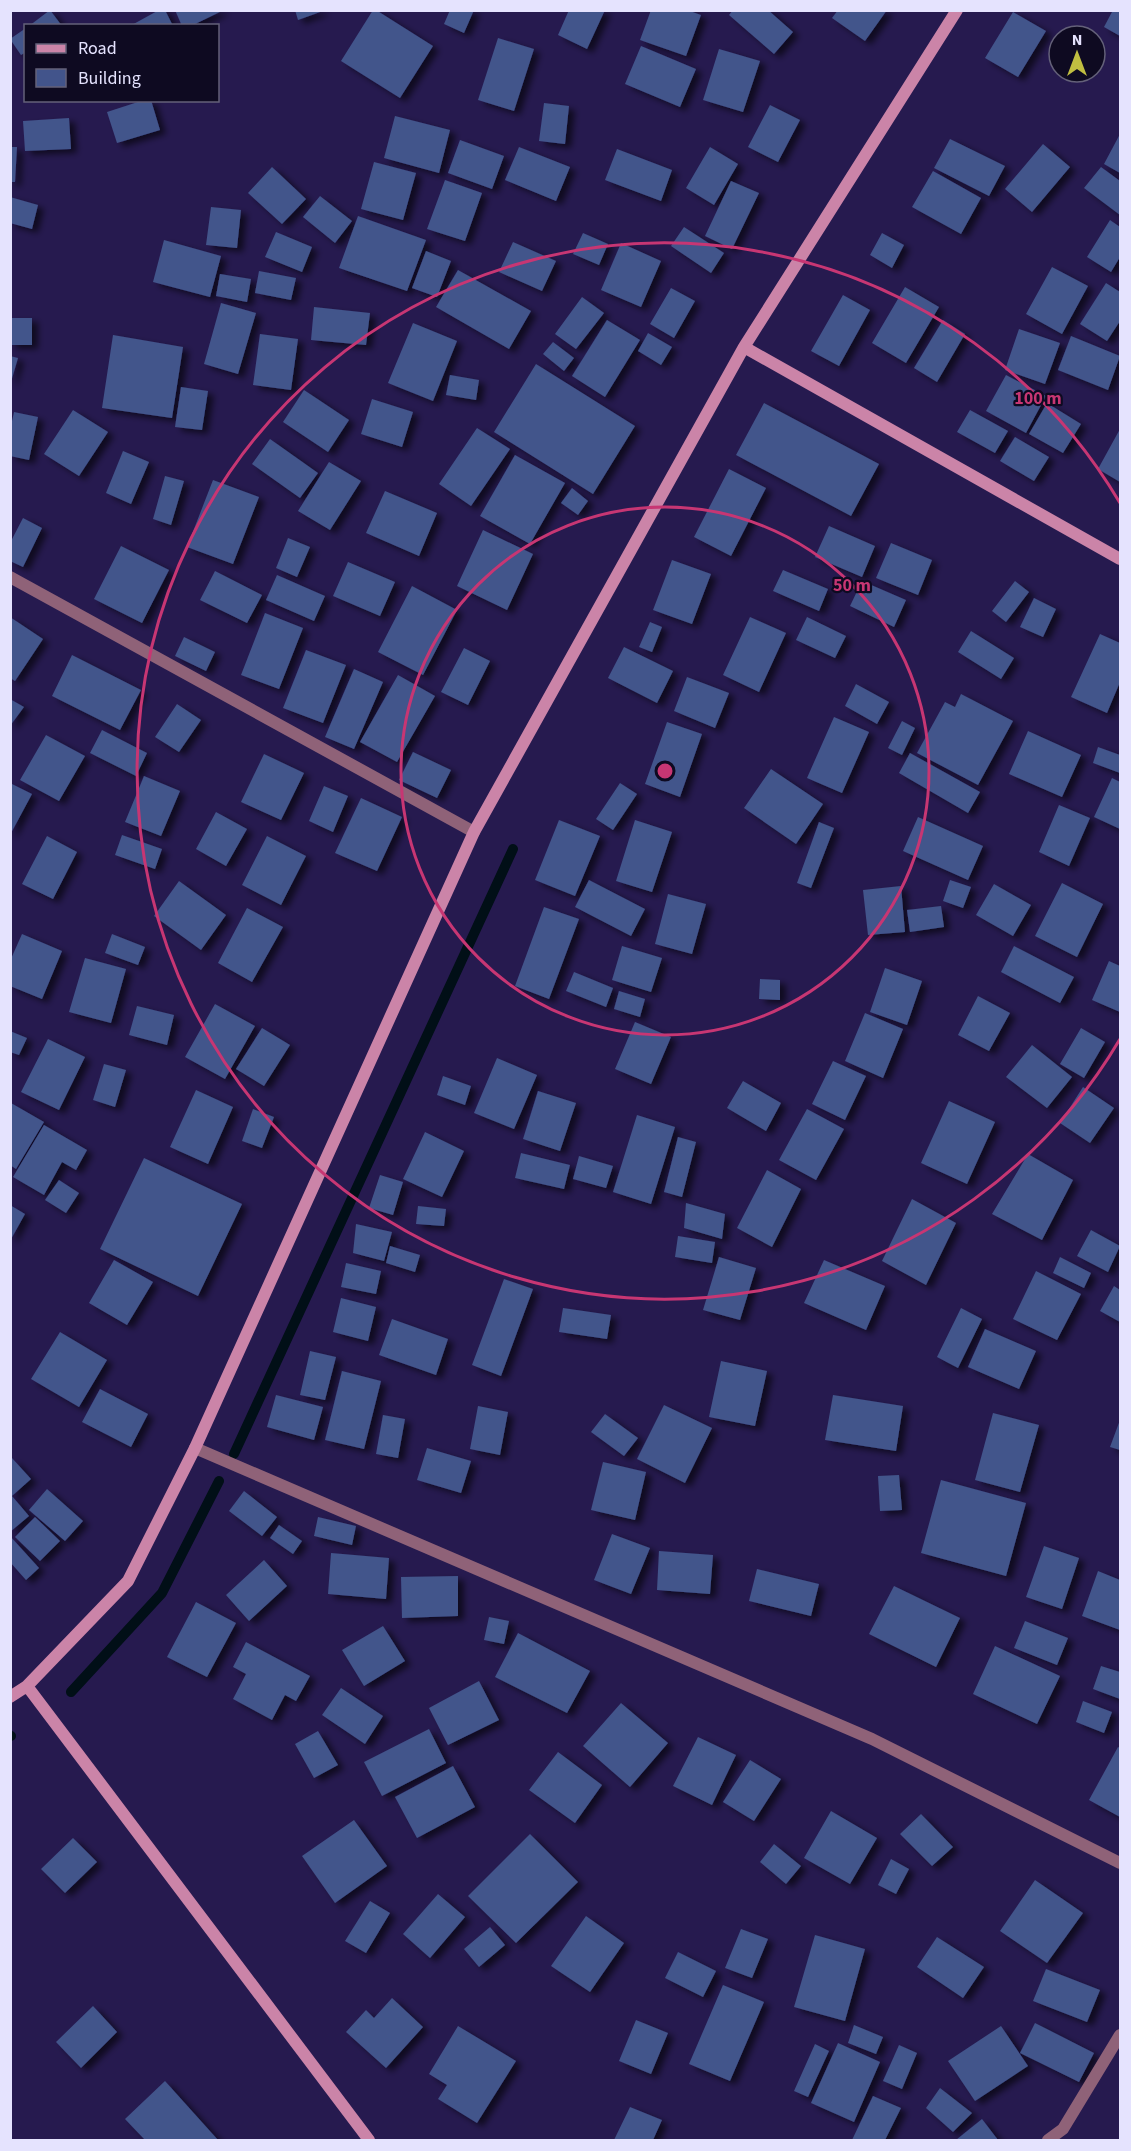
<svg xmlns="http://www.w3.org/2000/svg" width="1131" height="2151" font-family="'Source Sans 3',sans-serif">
<defs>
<filter id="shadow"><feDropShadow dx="6" dy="4" stdDeviation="3" flood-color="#0009"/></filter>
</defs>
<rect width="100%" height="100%" fill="#261a4f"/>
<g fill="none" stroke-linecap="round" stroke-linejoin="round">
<path stroke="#010f17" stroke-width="10" d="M234 1454 513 849
M71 1692 162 1593 219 1481
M10 1736H11"/>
</g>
<path fill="#42548b" filter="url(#shadow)" d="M50 10 62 26H29Z
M159 10H165L173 26H130Z
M175 10H224L191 26H182Z
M295 10H323V11L298 20Z
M373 10H376L433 46 400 98 341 61Z
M450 10H474L464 33 444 24Z
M569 10H605L587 49 558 35Z
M651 10H687L701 15 686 56 640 40Z
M733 10H768L793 32 774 54 729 15Z
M838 10H887L865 41 832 18Z
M1113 10H1120V36L1104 27Z
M1013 12 1046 31 1018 77 985 58Z
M26 28V52L21 55 10 39Z
M498 38 534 49 514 111 478 100Z
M641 46 696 69 680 107 625 84Z
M719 49 760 61 743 112 703 100Z
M144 100H151L160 130 117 143 107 112Z
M544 103 569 106 565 144 539 141Z
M770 105 800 120 778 162 748 147Z
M395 116 450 130 439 173 384 158Z
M69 118 71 149 25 151 23 121Z
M1120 134V173L1104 164Z
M950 139 1005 166 989 196 934 168Z
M460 140 504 156 492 189 448 173Z
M1043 144 1070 167 1032 212 1005 189Z
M10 147H17L15 182H10Z
M519 147 570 167 556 201 505 180Z
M710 147 738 164 714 205 686 188Z
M617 149 672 170 661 201 605 180Z
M374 162 416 173 403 220 361 209Z
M272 167 306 199 282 224 248 193Z
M1101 167 1120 181V215L1084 188Z
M933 171 981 198 961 234 912 207Z
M445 180 482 193 465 241 427 229Z
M731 181 759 193 732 249 705 236Z
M320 196 352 221 335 243 303 217Z
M10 197 38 205 32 229 10 223Z
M211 207 241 210 237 248 206 245Z
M358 216 426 240 407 291 339 268Z
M1110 220 1120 227V257L1111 272 1087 257Z
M684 227 724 253 711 273 671 246Z
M276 232 312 247 302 272 265 257Z
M583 233 608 244 599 265 573 254Z
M882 233 904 245 892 268 870 255Z
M164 240 221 256 210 297 153 282Z
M513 242 556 261 542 291 499 272Z
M621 243 661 261 641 307 601 290Z
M426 251 451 261 437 297 412 288Z
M1052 267 1088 286 1062 334 1026 314Z
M458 270 531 311 509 349 436 307Z
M259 271 296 278 291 300 255 293Z
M220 274 251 279 247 302 216 296Z
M1106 283 1120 292V321L1107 341 1080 324Z
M905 287 939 307 906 363 872 343Z
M671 288 695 301 674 338 650 324Z
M843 295 870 310 839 366 811 351Z
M582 297 604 313 576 349 555 334Z
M221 303 256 313 238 374 204 364Z
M314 307 370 313 366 345 311 340Z
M10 318H32V345H10Z
M607 320 640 340 605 397 572 376Z
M943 320 965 334 937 382 914 368Z
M413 323 457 341 433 401 388 383Z
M1019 329 1060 343 1045 384 1005 370Z
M648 333 672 347 661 365 638 351Z
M260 334 298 339 291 390 253 385Z
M113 335 183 347 172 418 102 408Z
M1071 336 1120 356 1108 390 1058 370Z
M553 342 574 358 564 371 543 354Z
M10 356 18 358 11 382H10Z
M536 364 635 426 593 494 494 432Z
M450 375 479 380 476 400 446 395Z
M1006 375 1046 396 1026 433 986 411Z
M181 387 208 391 202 430 175 427Z
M304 390 349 420 328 452 283 422Z
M372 399 413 412 402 447 361 434Z
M764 403 879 464 851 516 736 455Z
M1047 403 1081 424 1063 453 1029 434Z
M73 410 108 432 79 476 44 454Z
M970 410 1008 431 995 453 957 432Z
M14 412 38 417 29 460 10 456V430Z
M477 428 510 449 471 506 439 484Z
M1120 429V482L1098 469Z
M1015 437 1049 457 1034 481 1000 461Z
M270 439 318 473 300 498 252 464Z
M123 451 149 462 131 504 106 493Z
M515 455 565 483 530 544 480 516Z
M329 462 361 481 330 530 298 511Z
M729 469 766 488 731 556 694 537Z
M165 476 184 481 171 525 153 519Z
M213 480 259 497 233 564 187 547Z
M572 488 588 501 578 515 561 503Z
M385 491 437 513 419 556 366 533Z
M23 518 42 528 23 567 10 561V543Z
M829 526 875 546 862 577 815 557Z
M483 530 533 554 507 610 457 586Z
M288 538 310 547 297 577 276 568Z
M891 543 932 560 918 595 876 578Z
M121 546 169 570 142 623 94 599Z
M672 560 711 574 692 624 653 610Z
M348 562 395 582 380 616 333 596Z
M783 570 828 589 819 611 773 591Z
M215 571 262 595 247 623 200 600Z
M277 575 325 596 314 621 266 600Z
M862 581 906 600 894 627 850 606Z
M1015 581 1029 592 1006 622 992 611Z
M412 586 457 610 423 675 378 652Z
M1034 598 1056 609 1043 637 1020 627Z
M265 613 303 628 279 689 241 675Z
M10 617 43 639 15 681 10 678Z
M750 617 786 633 759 692 723 675Z
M807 617 846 636 835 658 796 640Z
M650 622 662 627 652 652 639 647Z
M971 631 1014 658 1001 679 958 652Z
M1100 634 1120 643V682L1107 713 1071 697Z
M184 637 215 652 206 671 175 656Z
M624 647 673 671 657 703 608 678Z
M464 648 490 661 468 705 441 692Z
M306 650 346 665 323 723 283 708Z
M72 655 141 690 120 730 52 696Z
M354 669 383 682 354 749 325 737Z
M398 675 435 696 397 762 360 742Z
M687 677 729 693 715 728 674 711Z
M856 684 889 702 877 724 845 706Z
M961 694 1013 721 978 785 917 753 945 702 955 707Z
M10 699 24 707 10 726Z
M177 704 201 720 179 752 155 737Z
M834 717 869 732 842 793 807 778Z
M902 721 915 728 902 755 888 748Z
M667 722 702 734 680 797 645 784Z
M102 730 147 753 136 776 90 753Z
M1028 731 1081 755 1062 797 1009 774Z
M46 735 85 756 59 801 20 780Z
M1098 747 1120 755V773L1093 763Z
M413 752 451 770 437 798 399 780Z
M910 753 980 792 968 813 899 773Z
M264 754 304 773 281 820 241 802Z
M771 769 823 804 796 844 744 808Z
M144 776 180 791 161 836 125 822Z
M1112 778 1120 782V829L1094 817Z
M10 783 32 794 10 835Z
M620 783 637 794 613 830 596 819Z
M324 786 348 796 333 832 309 821Z
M361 798 402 817 377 871 335 853Z
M1059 805 1090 818 1069 866 1039 852Z
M216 812 247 829 226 866 196 849Z
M918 817 983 846 968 880 903 851Z
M559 820 600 836 575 896 535 880Z
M635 820 672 832 652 892 616 881Z
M819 822 834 828 811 888 797 883Z
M122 835 162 849 155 869 115 855Z
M47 836 77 852 53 899 22 884Z
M267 836 306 856 281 905 242 885Z
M589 880 645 909 631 936 575 907Z
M950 880 971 887 963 908 943 901Z
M179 881 226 915 201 950 154 916Z
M1062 883 1103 904 1077 957 1035 936Z
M994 884 1031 905 1013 936 976 915Z
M901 886 905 932 868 935 863 890Z
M668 894 706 904 692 954 655 944Z
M941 906 944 927 910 932 907 910Z
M544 907 579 919 549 999 515 986Z
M247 908 283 927 252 982 218 963Z
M22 934 62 951 42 999 10 986V961Z
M112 934 145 947 138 965 105 953Z
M622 946 662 958 651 992 612 980Z
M1014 946 1074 977 1060 1003 1001 972Z
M85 958 126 969 111 1023 69 1012Z
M1109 961 1120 966V1012L1092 1000Z
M885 968 922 981 907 1025 870 1012Z
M574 972 613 988 606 1007 566 991Z
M760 979 780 980V1000L759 999Z
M619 991 645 999 640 1017 614 1009Z
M978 996 1010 1013 989 1051 958 1035Z
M215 1004 255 1026 225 1079 185 1057Z
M137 1006 174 1015 167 1045 129 1035Z
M865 1013 903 1029 883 1078 845 1061Z
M635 1022 671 1037 651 1084 615 1069Z
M262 1028 290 1045 264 1086 236 1069Z
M1081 1028 1105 1042 1084 1078 1060 1064Z
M10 1031 27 1038 19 1055 10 1052Z
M48 1039 85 1057 59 1110 21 1092Z
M1032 1045 1072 1077 1047 1108 1006 1077Z
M497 1058 537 1075 514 1129 474 1113Z
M833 1061 866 1076 845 1120 812 1104Z
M104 1064 126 1070 115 1107 93 1100Z
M443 1076 471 1086 465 1105 437 1095Z
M743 1081 781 1103 766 1131 727 1108Z
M1083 1087 1114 1108 1090 1143 1060 1123Z
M196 1090 233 1107 208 1164 170 1147Z
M538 1091 576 1103 560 1151 523 1139Z
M949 1101 995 1122 967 1184 921 1163Z
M11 1103 44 1122 16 1169 10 1165Z
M253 1109 274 1117 262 1148 242 1141Z
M807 1109 844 1129 816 1180 779 1160Z
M637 1115 675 1127 651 1204 613 1192Z
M44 1125 87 1150 76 1170 62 1162 44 1195 13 1177Z
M425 1132 464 1151 442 1197 403 1179Z
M678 1137 696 1142 682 1197 664 1192Z
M521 1153 570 1165 564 1189 515 1178Z
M1028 1154 1073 1180 1042 1240 992 1214Z
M579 1156 613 1166 606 1188 573 1179Z
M144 1158 242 1204 198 1296 100 1249Z
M767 1170 801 1189 772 1247 737 1228Z
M380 1175 403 1182 393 1215 369 1208Z
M59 1180 79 1193 66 1213 45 1200Z
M912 1199 956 1223 926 1285 882 1261Z
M686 1203 725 1214 722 1239 684 1228Z
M10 1205 25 1214 10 1241Z
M418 1206 446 1209 444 1226 416 1224Z
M356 1224 392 1232 384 1261 353 1253Z
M1091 1230 1120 1246 1108 1272 1077 1256Z
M678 1236 715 1242 712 1263 675 1257Z
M390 1246 420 1255 415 1272 386 1263Z
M719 1257 756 1268 740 1320 703 1310Z
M1060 1257 1091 1273 1084 1288 1053 1273Z
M114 1260 153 1282 127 1325 89 1303Z
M824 1260 885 1286 866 1330 804 1303Z
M346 1263 381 1271 376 1294 341 1287Z
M1036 1271 1081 1294 1057 1340 1013 1319Z
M504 1279 533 1289 501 1376 472 1365Z
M1114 1286 1120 1290V1322L1100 1311Z
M341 1298 376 1307 368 1341 333 1332Z
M563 1308 611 1315 607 1339 559 1332Z
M961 1308 982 1319 958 1368 937 1357Z
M392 1319 448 1339 436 1375 379 1355Z
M985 1329 1036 1351 1019 1389 968 1367Z
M60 1332 107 1360 79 1407 31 1379Z
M310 1351 336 1357 325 1400 300 1395Z
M721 1361 767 1371 755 1426 709 1417Z
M342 1371 381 1381 364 1449 325 1440Z
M100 1389 148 1414 131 1447 82 1422Z
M276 1395 323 1407 314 1440 267 1427Z
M833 1395 903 1406 896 1451 825 1440Z
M664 1405 712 1428 685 1483 637 1459Z
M478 1406 508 1412 500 1455 470 1449Z
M993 1413 1039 1425 1020 1492 975 1480Z
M605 1414 638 1438 624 1456 591 1432Z
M383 1415 405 1419 398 1458 376 1454Z
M1120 1420V1450L1110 1447Z
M427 1448 471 1461 461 1493 417 1480Z
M12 1458 31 1479 12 1496 29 1516 10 1532Z
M603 1462 646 1472 635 1520 591 1510Z
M899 1475 902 1510 880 1511 878 1476Z
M941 1480 1026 1503 1006 1576 921 1553Z
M47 1489 83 1521 65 1541 29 1510Z
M244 1491 277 1517 262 1536 229 1511Z
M35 1517 60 1541 40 1561 15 1537Z
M318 1517 356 1526 352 1545 314 1536Z
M279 1525 302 1541 293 1554 270 1538Z
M612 1534 650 1548 631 1594 594 1580Z
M10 1536 39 1568 26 1580 10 1562Z
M1044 1546 1079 1558 1062 1609 1026 1597Z
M659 1551 713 1555 710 1594 657 1590Z
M331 1553 389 1558 386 1599 328 1594Z
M264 1560 287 1586 249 1621 226 1595Z
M757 1569 819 1584 811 1616 749 1601Z
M1098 1571 1120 1580V1630L1082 1616Z
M458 1576V1616L402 1618 401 1577Z
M894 1586 960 1618 936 1667 869 1634Z
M196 1602 236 1623 207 1677 167 1657Z
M489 1617 509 1621 504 1644 484 1640Z
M1025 1621 1068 1638 1057 1665 1014 1648Z
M383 1626 405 1661 364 1686 342 1650Z
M518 1633 590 1671 567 1713 495 1677Z
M246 1642 310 1676 296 1701 285 1695 272 1720 233 1699 246 1674 233 1667Z
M995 1646 1060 1676 1037 1724 973 1694Z
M1101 1666 1120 1672V1699L1093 1689Z
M479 1681 499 1720 448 1745 429 1708Z
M341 1688 383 1716 365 1744 322 1715Z
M1083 1701 1112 1712 1104 1733 1076 1722Z
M621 1703 668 1743 630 1787 583 1746Z
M429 1729 446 1763 382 1796 364 1762Z
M318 1731 338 1765 314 1778 295 1744Z
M698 1737 736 1755 712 1805 673 1786Z
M1118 1747 1120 1748V1817L1089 1800Z
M558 1752 602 1785 575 1823 529 1790Z
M750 1760 781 1779 754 1821 723 1802Z
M453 1766 475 1807 417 1838 395 1797Z
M831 1811 877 1838 850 1884 804 1858Z
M921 1814 953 1847 932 1866 900 1834Z
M354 1820 387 1866 335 1903 302 1856Z
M530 1834 578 1882 516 1943 468 1896Z
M73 1838 97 1862 65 1893 41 1869Z
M774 1844 801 1866 786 1884 760 1862Z
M891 1859 909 1869 896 1894 878 1885Z
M1035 1880 1083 1913 1047 1963 1000 1931Z
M438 1894 465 1917 430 1958 403 1934Z
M370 1901 390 1913 366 1953 345 1941Z
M586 1916 624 1943 590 1992 551 1966Z
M490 1927 505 1945 479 1967 464 1949Z
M741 1929 768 1939 752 1978 725 1968Z
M815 1935 865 1949 845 2021 794 2007Z
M937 1937 984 1967 963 1998 917 1967Z
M678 1952 716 1971 703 1997 665 1978Z
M1046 1969 1100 1990 1087 2022 1033 2001Z
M723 1985 764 2002 730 2081 689 2064Z
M392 1998 423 2027 386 2068 346 2032 366 2010 374 2018Z
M93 2006 117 2032 81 2068 56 2042Z
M636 2020 668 2033 651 2074 619 2061Z
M1035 2023 1094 2053 1079 2082 1020 2053Z
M854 2025 883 2037 876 2054 848 2043Z
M458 2026 516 2061 477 2123 438 2099 447 2085 429 2074Z
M1001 2026 1028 2066 975 2101 948 2061Z
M838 2043 880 2062 854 2122 811 2103Z
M815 2044 829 2051 808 2097 794 2091Z
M899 2045 917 2053 902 2089 883 2081Z
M165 2081 218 2140H145L125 2119Z
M940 2088 972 2113 953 2132 926 2108Z
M873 2096 901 2108 885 2140H852Z
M630 2107 662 2120 653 2140H614Z
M982 2119 998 2140H956Z"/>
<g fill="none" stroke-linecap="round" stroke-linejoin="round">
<path stroke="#8f6278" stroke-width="12" d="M10 577 474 832
M195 1448 872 1739 1120 1863
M1048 2140 1063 2129 1120 2035"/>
<path stroke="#cb84a8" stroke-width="12" d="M744 347 1120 559
M27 1686 369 2140
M10 1697 27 1686 128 1581 195 1448 474 832 744 347 957 10"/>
</g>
<g fill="none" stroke="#c73673" stroke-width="3">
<circle cx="665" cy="771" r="264"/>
<path d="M1120 1039A528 528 0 1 1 1120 503"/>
</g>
<circle cx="665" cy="771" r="9" fill="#c73673" stroke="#0e0a21" stroke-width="3"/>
<g font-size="18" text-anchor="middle" font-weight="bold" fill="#c73673" stroke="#0e0a21" stroke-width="4.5" stroke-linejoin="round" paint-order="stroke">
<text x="1038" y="404">100 m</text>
<text x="852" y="591">50 m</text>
</g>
<rect width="1131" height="2151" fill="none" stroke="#e5e3fe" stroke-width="24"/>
<rect x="24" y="24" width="195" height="78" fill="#0e0a21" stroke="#646179" stroke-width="1.5"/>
<rect x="36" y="44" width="30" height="9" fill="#cb84a8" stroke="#646179" stroke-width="1.5"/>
<text x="78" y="54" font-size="18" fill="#e5e3fe">Road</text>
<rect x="36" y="69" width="30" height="18" fill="#42548b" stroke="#646179" stroke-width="1.5"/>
<text x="78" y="84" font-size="18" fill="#e5e3fe">Building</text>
<g transform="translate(1077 54)"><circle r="28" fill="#0e0a21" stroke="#646179" stroke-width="1.5"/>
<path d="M0-4.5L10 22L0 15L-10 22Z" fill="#c0be41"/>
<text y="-9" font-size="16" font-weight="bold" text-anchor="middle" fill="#e5e3fe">N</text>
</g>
</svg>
